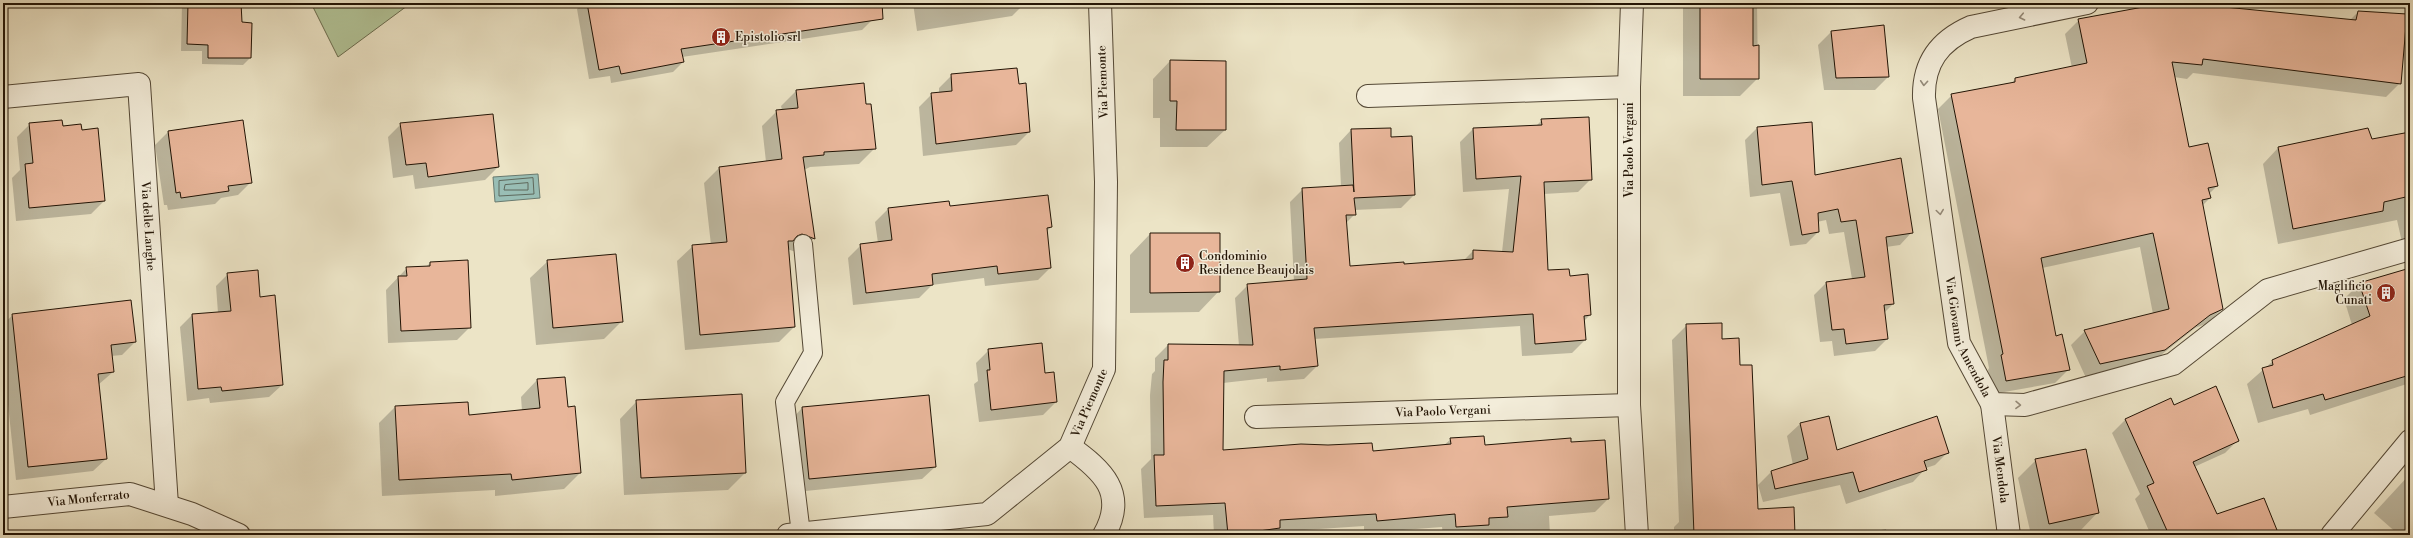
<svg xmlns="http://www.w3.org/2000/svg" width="2413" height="538" font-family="'Libre Bodoni',serif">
<rect width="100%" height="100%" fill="#ece4c6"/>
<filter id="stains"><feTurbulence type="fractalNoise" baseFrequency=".005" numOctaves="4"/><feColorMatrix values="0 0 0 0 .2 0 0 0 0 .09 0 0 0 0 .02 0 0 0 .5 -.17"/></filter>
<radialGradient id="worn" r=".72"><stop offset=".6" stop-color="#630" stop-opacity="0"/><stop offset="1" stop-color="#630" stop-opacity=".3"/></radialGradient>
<path fill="#b3c599" stroke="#6a6c4f" d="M311 3H411L338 57Z"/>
<path fill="#99beb5" stroke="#697a6f" d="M538 174 540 198 495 202 493 177Z"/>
<path fill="#0003" d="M182 3H240L241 23 250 58 243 65 202 64V51H181Z
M583 3H870L872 20 862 30 682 57 683 62 673 72 611 83 610 76 589 79 577 9Z
M913 3H1025L1012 16 917 31Z
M1683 3H1757L1758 78 1740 96H1683Z
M2358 12 2400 83 2386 97 2193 73 2187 79 2174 77 2188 148 2217 186 2209 194 2210 198 2202 206 2222 309 2208 323 2195 328 2151 363 2086 378 2071 345 2085 331 2153 314 2140 247 2042 268 2056 337 2069 369 2055 383 1993 394 1988 370 1989 368 1938 109 1952 95 2011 84 2015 79 2072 68 2065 34 2079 20 2349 21Z
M1883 26 1888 77 1875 90H1824L1818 45 1831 32Z
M1170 61 1225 62V130L1207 147H1160V118H1153V79Z
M952 75 1018 85 1029 132 1016 145 923 156 919 107 932 94 939 93V88Z
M796 91 865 105 875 148 859 164 810 167 804 170 814 238 799 253 787 249 794 327 779 342 685 350 677 261 693 246 711 245 704 183 719 168 766 162 762 126 777 111 782 110 781 106Z
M452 117 498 167 485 180 415 189 413 175 393 178 388 137 401 124Z
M1542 120 1591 179 1578 192 1544 194 1547 271 1569 277 1590 315 1583 322 1585 340 1572 353 1522 356 1520 326 1314 339 1317 366 1304 379 1267 382V378L1223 383 1222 451 1372 452 1443 446 1451 439 1484 446 1570 443 1608 499 1595 512 1549 516 1550 535H1443L1442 527 1364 533V526L1275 532 1272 535H1214L1213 515 1144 518 1141 469 1151 459 1150 395 1152 374 1155 371V358L1168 345 1239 346 1235 298 1248 285 1294 281 1290 202 1303 189 1341 187 1339 143 1351 130 1390 138 1414 195 1401 208 1354 210 1355 214 1346 223 1349 267 1403 265 1464 260 1473 251 1502 252 1509 189 1463 192 1460 142 1473 129 1536 126Z
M242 121 251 182 238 195 221 198 215 204 168 210 167 205H164L155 145 168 132Z
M30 124 104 201 91 214 16 221 12 178 20 170 17 137Z
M1757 128 1814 177 1912 232 1900 245 1886 247 1893 304 1884 313 1887 339 1875 351 1834 356 1832 341 1820 342 1814 295 1826 283 1852 279 1844 232 1829 234 1826 220 1817 222 1818 232 1806 244 1790 246 1780 193 1750 197 1745 140Z
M2410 133V383L2310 415 2308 409 2258 423 2247 384 2273 361 2352 325 2344 299 2360 283 2408 269 2397 220 2278 244 2263 164 2278 148 2371 140Z
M949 207 1051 227 1047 231 1050 268 1038 280 985 286 984 278 932 285 919 298 853 305 848 258 861 245 878 243 875 222 888 209Z
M1150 234 1219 291 1199 312 1130 313V255Z
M548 261 621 322 604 339 536 345 530 278Z
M430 263 470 327 457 340 388 343 386 290 407 268 426 267Z
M228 274 259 298 282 385 269 397 210 403 209 398 187 401 180 327 192 315 218 313 216 286Z
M13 315 135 342 122 355 111 356 113 372 98 385 106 459 93 471 16 480 3 357V324Z
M1687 325 1722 340 1739 366 1757 510 1794 535H1674V527L1679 522 1672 340Z
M989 350 1044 374 1056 402 1043 415 979 422 974 384 978 381 976 363Z
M537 380 567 408 580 473 564 489 495 496V490L382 496 379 423 395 407 468 417 522 411 521 397Z
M741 395 745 473 728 490 624 495 620 419 637 401Z
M2171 399 2174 406 2238 440 2225 453 2194 467 2216 516 2278 535H2147L2150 533 2135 499 2140 494 2112 433 2125 420Z
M802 408 935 467 922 479 796 492 790 421Z
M1800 424 1836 451 1948 452 1935 465 1926 468 1913 482 1846 504 1840 485 1763 502 1758 485 1771 472 1793 465 1787 436Z
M2036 460 2098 512 2081 530 2056 535H2031L2018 478Z
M2410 474V535H2399L2374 513Z
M1886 529 1887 535H1858Z"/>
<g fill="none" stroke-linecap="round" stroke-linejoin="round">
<path stroke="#5e695d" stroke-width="1" d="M533 178 534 194 499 196V181Z
M528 183V190H504L505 185Z"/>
</g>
<path fill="#e8b69a" stroke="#221405" d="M188 3H241L242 22 252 23 251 58H208V45L187 44Z
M587 3H882L883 19 681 49 684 62 621 74 619 66 599 70Z
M1700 3H1753V46L1759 45V79H1700Z
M2165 3H2184L2356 20 2358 11 2407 14 2401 84 2203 59 2202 65 2172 62 2189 147 2208 143 2218 186 2208 188 2211 198 2202 200 2223 309 2210 315 2165 350 2100 364 2084 330 2169 309 2153 233 2041 258 2056 336 2062 334 2070 370 2006 381 2001 355 2003 354 1951 94 2015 82V78L2087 63 2078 19Z
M1884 25 1889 77 1836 78 1831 31Z
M1170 60 1226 61V130H1176L1177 101H1170Z
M1017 68 1019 84 1026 83 1030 132 936 144 931 93 952 91 951 74Z
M864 83 866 104H871L876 149 824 152V155L803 157 815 239 802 234 797 236 793 241H788L795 327 700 335 692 245 727 242 719 167 782 159 776 110 798 108 796 90Z
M493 114 499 167 428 177 426 163 406 165 400 123Z
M1589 117 1592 180 1544 182 1548 270 1569 269 1570 276 1588 274 1591 315 1584 316 1586 340 1535 344 1533 314 1314 328 1318 366 1280 370V366L1224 371 1223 450 1301 444 1328 445 1372 443 1373 451 1451 444 1450 438 1484 436 1485 445 1571 438V442L1605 440 1609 499 1507 507 1508 517 1489 518V525L1456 527 1455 514 1377 521 1376 514 1280 520V528L1259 531V535H1228L1225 503 1156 506 1154 455H1164L1163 382 1164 360H1168V344L1253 345 1247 284 1307 279 1302 188 1353 185 1354 192 1351 129 1391 128V137L1412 136 1415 195 1354 198 1356 215H1346L1350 266 1404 262V264L1473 259V250L1513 252 1521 176 1476 179 1473 128 1542 125 1541 119Z
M62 120 63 126 81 124 82 130 98 128 105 201 29 208 25 164 33 163 29 123Z
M243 120 252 183 228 186 229 191 181 198 180 192 176 193 168 131Z
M1812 122 1815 175 1901 158 1913 233 1886 237 1894 304 1884 305 1888 339 1846 344 1844 329 1832 330 1826 282 1865 277 1856 220 1841 222 1838 209 1818 213 1819 232 1802 235 1792 181 1762 185 1757 127Z
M2368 128 2372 139 2410 132V196L2384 202 2383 211 2293 229 2278 147Z
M1048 195 1052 227 1047 228 1051 268 998 274 997 266 932 274 933 285 866 293 860 244 892 240 888 208 949 201 950 206Z
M1150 233H1220V292L1150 293Z
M616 254 623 322 553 328 547 260Z
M468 260 471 328 401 331 398 276H407L406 267 430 266V262Z
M2410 268V375L2325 400 2323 394 2273 408 2262 368 2273 365 2272 360 2370 316 2359 283Z
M258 270 260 297 275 295 283 385 222 391 221 387 198 389 192 314 231 311 227 273Z
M131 300 136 342 111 345 114 372 98 374 107 459 28 467 12 314Z
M1722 323V339L1739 338 1740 365H1752L1758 509 1794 507 1795 535H1694L1686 324Z
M1042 343 1045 373 1054 372 1057 402 991 410 987 370H990L988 349Z
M565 377 568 407 575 406 581 473 512 480 511 474 399 480 395 406 468 402 469 415 540 408 537 379Z
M2216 386 2239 441 2193 462 2217 514 2264 498 2279 535H2169L2147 486 2154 483 2125 419 2171 398 2174 405Z
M742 394 746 473 641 478 636 400Z
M929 395 936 467 809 479 802 407Z
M1829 416 1837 450 1937 416 1949 453 1924 461 1927 470 1859 492 1853 472 1775 489 1771 471 1808 459 1800 423Z
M2086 449 2099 513 2049 524 2035 459Z"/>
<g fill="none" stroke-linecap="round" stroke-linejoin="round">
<defs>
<path id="service" d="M801 534 785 402 813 353 803 244"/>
<g id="minor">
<path d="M1632 3 1629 87V405L1637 535"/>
<path id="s1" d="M2087 3 1971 27C1939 41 1923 63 1924 98L1959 343 1992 404 2025 405 2173 364 2268 290 2410 249"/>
<path d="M1368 96 1629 87"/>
<path id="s2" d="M3 97 139 84 167 505"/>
<path id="s3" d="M1992 404 2009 535"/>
<path id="s4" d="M1256 417 1629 405"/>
<path d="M1070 447C1102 470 1128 493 1104 535"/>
<path id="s5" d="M3 507 130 494 192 514 239 535"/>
<path id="s6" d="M788 535 987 514 1070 447 1104 369 1106 182 1100 3"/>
</g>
<path id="tertiary" d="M2332 535 2410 441"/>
</defs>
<use href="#service" stroke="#544835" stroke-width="20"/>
<use href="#minor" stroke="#544835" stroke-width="24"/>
<use href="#tertiary" stroke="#544835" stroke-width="24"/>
<use href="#service" stroke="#f3edda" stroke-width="18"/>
<use href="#minor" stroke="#f3edda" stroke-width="22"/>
<use href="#tertiary" stroke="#f3edda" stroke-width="22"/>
</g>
<defs><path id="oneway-chevron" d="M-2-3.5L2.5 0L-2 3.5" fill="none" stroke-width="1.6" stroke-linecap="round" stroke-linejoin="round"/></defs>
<g stroke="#958b7a">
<use href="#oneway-chevron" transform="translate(2022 17) rotate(168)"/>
<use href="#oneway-chevron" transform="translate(1924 83) rotate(94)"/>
<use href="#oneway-chevron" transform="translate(1940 212) rotate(82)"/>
<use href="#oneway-chevron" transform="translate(2018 405) rotate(1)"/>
</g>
<defs>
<symbol id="building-disc" viewBox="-11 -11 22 22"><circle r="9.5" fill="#8f2418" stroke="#f3edda"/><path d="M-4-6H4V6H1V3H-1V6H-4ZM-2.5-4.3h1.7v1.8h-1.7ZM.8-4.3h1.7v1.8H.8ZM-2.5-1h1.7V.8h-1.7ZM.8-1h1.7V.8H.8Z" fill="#fff"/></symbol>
</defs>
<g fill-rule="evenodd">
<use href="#building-disc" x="710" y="26" width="22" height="22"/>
<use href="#building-disc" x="1174" y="252" width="22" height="22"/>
<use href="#building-disc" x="2375" y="282" width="22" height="22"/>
</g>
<g text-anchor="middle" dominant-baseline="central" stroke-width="3" stroke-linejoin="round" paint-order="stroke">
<g font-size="12" fill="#221405" stroke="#f3edda" text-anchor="start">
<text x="735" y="37">Epistolio srl</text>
<text x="1199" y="256">Condominio<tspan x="1199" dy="14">Residence Beaujolais</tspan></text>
<text x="2372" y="286" text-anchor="end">Maglificio<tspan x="2372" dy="14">Cunati</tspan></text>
</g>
<g font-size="12" fill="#221405" stroke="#f3edda">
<text transform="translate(1103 82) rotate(-92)">Via Piemonte</text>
<text transform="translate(1629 150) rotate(-90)">Via Paolo Vergani</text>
<text stroke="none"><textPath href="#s2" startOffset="279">Via delle Langhe</textPath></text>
<text stroke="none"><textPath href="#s1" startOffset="454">Via Giovanni Amendola</textPath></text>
<text stroke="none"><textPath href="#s6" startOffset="355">Via Piemonte</textPath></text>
<text stroke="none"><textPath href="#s4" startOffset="187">Via Paolo Vergani</textPath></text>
<text stroke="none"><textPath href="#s3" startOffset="66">Via Mendola</textPath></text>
<text stroke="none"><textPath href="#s5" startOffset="86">Via Monferrato</textPath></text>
</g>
</g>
<rect width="2413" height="538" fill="none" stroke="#ece4c6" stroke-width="16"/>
<rect x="4" y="4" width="2405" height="530" fill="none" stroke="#221405" stroke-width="2"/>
<rect x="8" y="8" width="2397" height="522" fill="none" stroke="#221405"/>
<rect width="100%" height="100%" filter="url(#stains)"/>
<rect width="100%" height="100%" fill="url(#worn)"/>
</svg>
